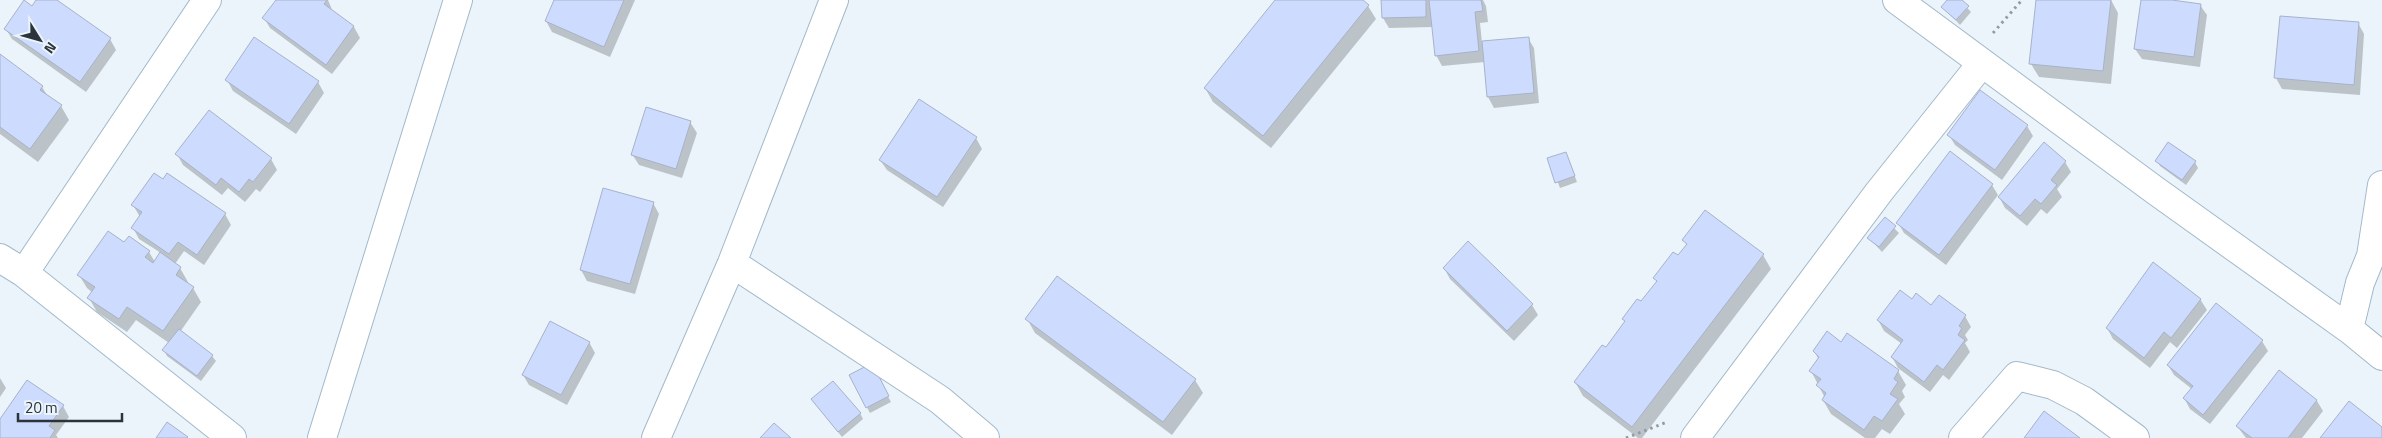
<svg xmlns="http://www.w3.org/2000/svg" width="2382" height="438" font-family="'Titillium Web',sans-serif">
<rect width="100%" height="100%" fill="#ebf4fb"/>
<path fill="#0003" d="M38 0H55L110 39 116 50 86 92 12 39 6 29 32 8Z
M277 0H328L333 12 354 27 360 38 332 74 270 28 264 18Z
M555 0H635L610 57 552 32 546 21Z
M1277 0H1361L1368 6 1376 19 1271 148 1213 102 1205 88Z
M1382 0H1483L1486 6 1488 22 1480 23 1482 43 1528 38 1534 48 1539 103 1494 108 1488 97 1485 62 1442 66 1436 55 1433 27 1389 28 1383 18Z
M1949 0H1960L1971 12 1960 25 1943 7Z
M2038 0H2111L2118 13 2111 84 2039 77 2031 64Z
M2143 0 2200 5 2207 15 2200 67 2142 59 2135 49Z
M2358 23 2364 34 2360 95 2282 89 2276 78Z
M0 56 42 87 49 98 61 106 69 120 38 162 0 134Z
M227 80 318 82 324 93 296 134 233 91Z
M209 111 271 159 277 170 260 192 256 189 245 202 228 188 222 195 183 165 177 154Z
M690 122 697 133 682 178 639 165 632 154Z
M2027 126 2033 136 2002 180 1955 145 1949 135Z
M976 138 982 149 943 207 887 170 880 160Z
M1566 153 1577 182 1560 188 1549 159Z
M2157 161 2195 162 2198 168 2186 185 2160 166Z
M2065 162 2071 172 2057 189 2062 197 2047 214 2041 209 2027 226 2005 208 1999 197Z
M1992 185 1998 195 1946 265 1904 233 1898 223Z
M653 203 659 214 635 294 587 281 581 270Z
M133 205 225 214 231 225 204 265 184 251 175 264 180 268 188 282 187 284 193 288 201 302 180 332 212 356 216 361 201 381 167 356 164 350 169 343 136 320 127 332 97 312 89 298 93 293 87 288 79 275 125 244 149 252 155 262 161 253 139 239 133 228 140 217Z
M1885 219 1899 233 1882 252 1869 238Z
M1684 240 1763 255 1771 269 1642 438H1638L1583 396 1575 382 1606 349 1626 323 1624 319 1641 303 1657 283 1655 278 1678 257 1687 246Z
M1444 268 1532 305 1538 315 1514 341 1450 279Z
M1939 297 1965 316 1971 327 1965 335 1968 340 1965 343 1970 352 1949 380 1943 375 1930 392 1898 368 1892 357 1902 344 1884 331 1878 320 1912 300 1932 307Z
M2200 299 2207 310 2177 348 2170 342 2150 368 2113 339 2107 328Z
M1027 319 1195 380 1203 393 1172 435 1035 333Z
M2262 341 2268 351 2210 424 2190 409 2184 398 2192 389 2174 375 2168 365Z
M589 342 595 353 567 405 529 385 523 375Z
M1842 343 1898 371 1906 385 1902 391 1905 397 1899 404 1905 414 1890 434 1882 429 1875 438H1865L1831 414 1823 400 1825 398 1811 371 1819 360 1814 351Z
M871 365 891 402 870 413 850 376Z
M0 378 6 388 0 397Z
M812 400 860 413 863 419 842 437Z
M2317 401 2323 411 2302 438H2246L2237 426Z
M63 406 69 417 56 435 58 438H0V421Z"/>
<path fill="#ccdbfe" stroke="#a7b2c9" d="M24 0 32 6 36 0H57L111 38 80 82 4 29Z
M276 0H327L324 4 354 26 326 65 262 18Z
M554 0H624L604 47 545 21Z
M1275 0H1363L1369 5 1263 136 1204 88Z
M1381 0H1426V17L1382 18Z
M1429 0H1481L1483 11 1475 12 1479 51 1435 56Z
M1947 0H1962L1969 6 1956 20 1941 7Z
M2036 0H2111L2103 71 2029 64Z
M2141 0H2172L2201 4 2194 57 2134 49Z
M2280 16 2359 22 2354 85 2274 78Z
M254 37 319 81 289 124 225 80Z
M1529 37 1534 93 1487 97 1482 41Z
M0 54 43 86 40 90 62 105 30 149 0 127Z
M1980 90 2028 125 1995 170 1947 135Z
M919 99 977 137 937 197 879 160Z
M646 107 691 121 676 169 631 155Z
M209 110 272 158 253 182 249 179 239 192 221 178 216 185 175 154Z
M2044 142 2066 161 2051 180 2057 185 2041 204 2035 199 2020 216 1998 197Z
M2168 142 2196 161 2182 180 2155 161Z
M1950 151 1993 184 1939 255 1896 223Z
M1566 152 1575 176 1555 183 1547 158Z
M154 173 163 179 167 173 226 213 197 255 178 242 169 254 131 228 142 212 131 205Z
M603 188 654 202 630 284 580 270Z
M1705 210 1764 254 1632 427 1574 382 1602 345 1606 347 1625 321 1622 319 1637 299 1641 301 1657 281 1653 278 1673 252 1678 255 1687 244 1682 240Z
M1885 217 1896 226 1879 247 1867 238Z
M108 231 124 242 129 236 150 251 145 257 153 263 160 252 181 267 176 275 194 287 163 331 127 307 119 319 87 298 95 287 77 275Z
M1468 241 1533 304 1507 331 1443 268Z
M2153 262 2201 299 2171 338 2164 332 2144 358 2106 328Z
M1057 276 1196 379 1163 422 1025 319Z
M1900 290 1912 299 1916 293 1931 305 1939 295 1966 315 1959 326 1962 328 1958 335 1965 340 1943 370 1937 365 1924 382 1891 357 1903 340 1877 320Z
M2216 303 2263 340 2203 415 2183 398 2193 386 2167 365Z
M550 321 590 342 561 395 522 375Z
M179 329 213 355 197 376 162 350Z
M1827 331 1841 342 1847 333 1899 370 1894 379 1898 382 1890 394 1898 399 1882 421 1874 416 1864 430 1822 400 1826 393 1816 385 1821 379 1809 371 1819 357 1813 351Z
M872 363 889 396 866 408 849 375Z
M2279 370 2317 400 2288 438H2252L2236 426Z
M27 380 64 405 49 426 55 430 50 438H0V419Z
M833 381 861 413 838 432 811 399Z
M2349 401 2382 427V438H2320Z
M2044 411 2080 438H2024Z
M167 422 188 437 187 438H156Z
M774 423 791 438H760Z"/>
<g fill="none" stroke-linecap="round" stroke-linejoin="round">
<defs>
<path id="minor" d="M1897 0 2156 191 2349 329 2382 356
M0 258 24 273 232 438
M732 263 940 400 985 438
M24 273 207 0
M2349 329 2360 283 2371 256 2382 185
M322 438 458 0
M656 438 732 263 834 0
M1695 438 1879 192 1982 63
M1963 438 2017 376 2053 385 2084 401 2135 438"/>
</defs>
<use href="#minor" stroke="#a2b9ca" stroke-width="30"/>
<path stroke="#939ca3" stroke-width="3" stroke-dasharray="2.5 4" stroke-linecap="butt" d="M1993 33 2022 0
M1626 438 1667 422"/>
<use href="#minor" stroke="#fff" stroke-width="28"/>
</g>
<g transform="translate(40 40) rotate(127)" stroke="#ebf4fb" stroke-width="4" paint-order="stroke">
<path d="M0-4L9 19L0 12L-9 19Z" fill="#2b343b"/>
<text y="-8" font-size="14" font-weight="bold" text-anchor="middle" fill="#2b343b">N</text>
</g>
<path d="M18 413v8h104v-8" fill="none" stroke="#2b343b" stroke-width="2.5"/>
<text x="25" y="413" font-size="15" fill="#2b343b" stroke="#ebf4fb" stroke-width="4" paint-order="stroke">20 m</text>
</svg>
